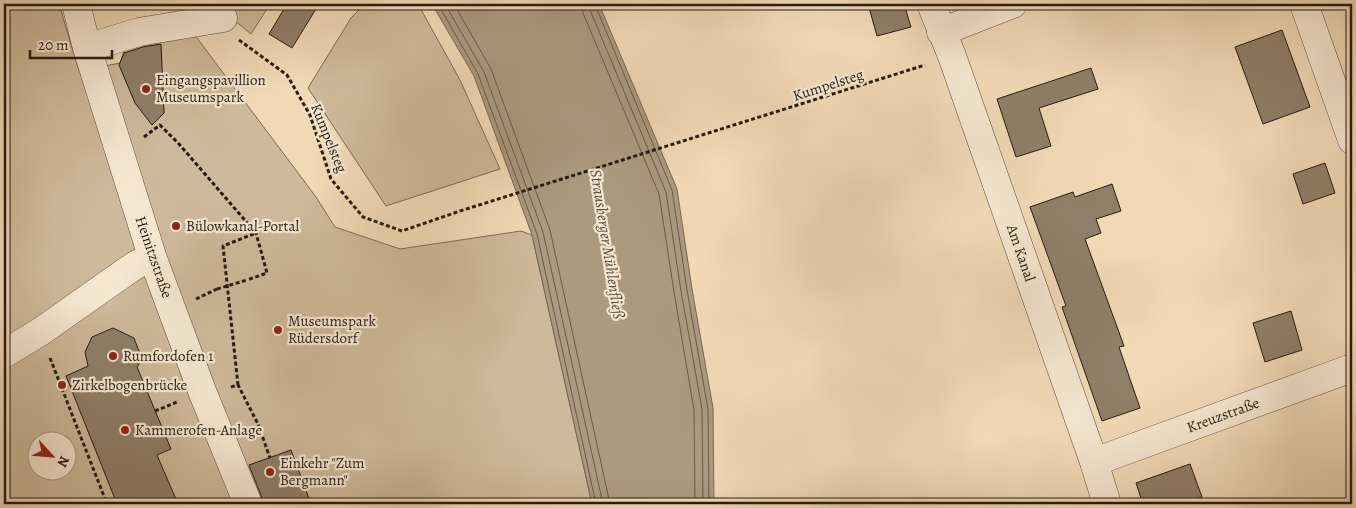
<svg xmlns="http://www.w3.org/2000/svg" width="1356" height="508" font-family="Alegreya,serif">
<rect width="100%" height="100%" fill="#f1d9b6"/>
<filter id="stains"><feTurbulence type="fractalNoise" baseFrequency=".004" numOctaves="4"/><feColorMatrix values="0 0 0 0 .2 0 0 0 0 .09 0 0 0 0 .02 0 0 0 .5 -.17"/></filter>
<radialGradient id="worn" r=".72"><stop offset=".6" stop-color="#630" stop-opacity="0"/><stop offset="1" stop-color="#630" stop-opacity=".3"/></radialGradient>
<path fill="#ceb99a" stroke="#7a6a56" fill-rule="evenodd" d="M4 4H59L79 71 120 63 127 42 191 30 316 197 335 227 400 249 521 231 532 235 592 504H4ZM38 440H68V470H38Z
M229 4H270L251 34 229 16Z
M365 4H418L460 80 500 169 386 206 308 88 351 18Z"/>
<path fill="#ac997f" stroke="#766754" d="M432 4H599L677 189 692 289 713 408 714 504H592L532 235 474 76Z"/>
<g fill="none" stroke-linecap="round" stroke-linejoin="round">
<path stroke="#695a49" stroke-width="1" d="M438 4 478 74 537 234 596 504
M445 4 484 72 543 232 603 504
M454 4 491 69 550 230 610 504
M581 4 583 13 659 194 674 292 694 410 695 504
M589 4 590 10 666 192 681 291 702 409 703 504
M595 4 596 7 672 190 687 290 708 409 709 504"/>
</g>
<path fill="#907e68" stroke="#261c13" d="M287 4H319L292 48 269 34Z
M868 4H904L911 27 877 36Z
M1282 30 1310 107 1263 124 1235 47Z
M161 44 164 113 152 125 135 103 119 65 124 53 143 47Z
M1091 68 1098 89 1039 108 1051 146 1016 157 997 99Z
M1325 163 1335 193 1303 204 1293 174Z
M1112 184 1121 211 1096 219 1101 233 1085 239 1124 346 1119 347 1140 408 1102 421 1062 307 1066 306 1030 207 1073 192 1075 197Z
M1291 311 1302 350 1265 362 1253 323Z
M113 328 134 338 142 359 137 367 171 449 157 455 178 504H117L66 376 88 366 85 352 92 337Z
M291 450 311 504H263L262 498 249 465Z
M1190 464 1202 497 1183 504H1143L1136 483Z"/>
<g fill="none" stroke-linecap="round" stroke-linejoin="round">
<defs>
<path id="minor" d="M76 4 87 48 152 256 202 391 248 504
M931 4 952 56 1094 462 1107 504
M1304 4 1352 140
M941 32 1013 4
M87 48 139 32 223 18
M4 354 40 332 134 266 152 256
M1094 462 1352 368"/>
</defs>
<use href="#minor" stroke="#594b3c" stroke-width="29"/>
<path stroke="#261c13" stroke-width="3" stroke-dasharray="4 2.5" stroke-linecap="butt" d="M239 40 287 75 310 115 331 179 363 217 402 231 460 211 925 65
M144 137 160 125 179 144 256 233 267 273 247 280
M4 189V191
M196 299 217 289
M50 358 107 504
M238 385 223 246 256 233
M231 387 238 385 258 424 270 458
M155 411 177 402"/>
<use href="#minor" stroke="#f6e6d0" stroke-width="28"/>
<path stroke="#261c13" stroke-width="3" stroke-dasharray="4 2.5" stroke-linecap="butt" d="M217 289 247 280"/>
</g>
<g fill="#8f2418" stroke="#f6e6d0" stroke-width="2">
<circle cx="146" cy="89" r="5"/>
<circle cx="176" cy="226" r="5"/>
<circle cx="278" cy="330" r="5"/>
<circle cx="113" cy="356" r="5"/>
<circle cx="62" cy="385" r="5"/>
<circle cx="125" cy="430" r="5"/>
<circle cx="270" cy="472" r="5"/>
</g>
<g text-anchor="middle" dominant-baseline="central" stroke-width="4.5" stroke-linejoin="round" paint-order="stroke">
<g font-size="15" fill="#261c13" stroke="#f6e6d0" text-anchor="start">
<text x="156" y="80">Eingangspavillion<tspan x="156" dy="17">Museumspark</tspan></text>
<text x="186" y="226">Bülowkanal-Portal</text>
<text x="288" y="321">Museumspark<tspan x="288" dy="17">Rüdersdorf</tspan></text>
<text x="123" y="356">Rumfordofen 1</text>
<text x="72" y="385">Zirkelbogenbrücke</text>
<text x="135" y="430">Kammerofen-Anlage</text>
<text x="280" y="463">Einkehr "Zum<tspan x="280" dy="17">Bergmann"</tspan></text>
</g>
<g font-size="15" fill="#261c13" stroke="#f6e6d0">
<text transform="translate(828 85) rotate(-18)">Kumpelsteg</text>
<text transform="translate(329 138) rotate(68)">Kumpelsteg</text>
<text transform="translate(1021 253) rotate(71)">Am Kanal</text>
<text transform="translate(154 257) rotate(71)">Heinitzstraße</text>
<text transform="translate(1223 415) rotate(-20)">Kreuzstraße</text>
</g>
<g font-size="16" font-style="italic" fill="#5c4e3e" stroke="#f6e6d0">
<text transform="translate(607 244) rotate(81)">Strausberger Mühlenfließ</text>
</g>
</g>
<rect width="1356" height="508" fill="none" stroke="#f1d9b6" stroke-width="20"/>
<rect x="5" y="5" width="1346" height="498" fill="none" stroke="#261c13" stroke-width="2.5"/>
<rect x="10" y="10" width="1336" height="488" fill="none" stroke="#261c13"/>
<g transform="translate(52 456) rotate(116)"><circle r="24" fill="#f6e6d0" stroke="#a39584"/>
<path d="M0-4L9 19L0 12L-9 19Z" fill="#8f2418"/>
<text y="-8" font-size="14" font-weight="bold" text-anchor="middle" fill="#261c13">N</text>
</g>
<path d="M30 50v8h82v-8" fill="none" stroke="#261c13" stroke-width="2.5"/>
<text x="38" y="50" font-size="15" fill="#261c13" stroke="#f6e6d0" stroke-width="4" paint-order="stroke">20 m</text>
<rect width="100%" height="100%" filter="url(#stains)"/>
<rect width="100%" height="100%" fill="url(#worn)"/>
</svg>
